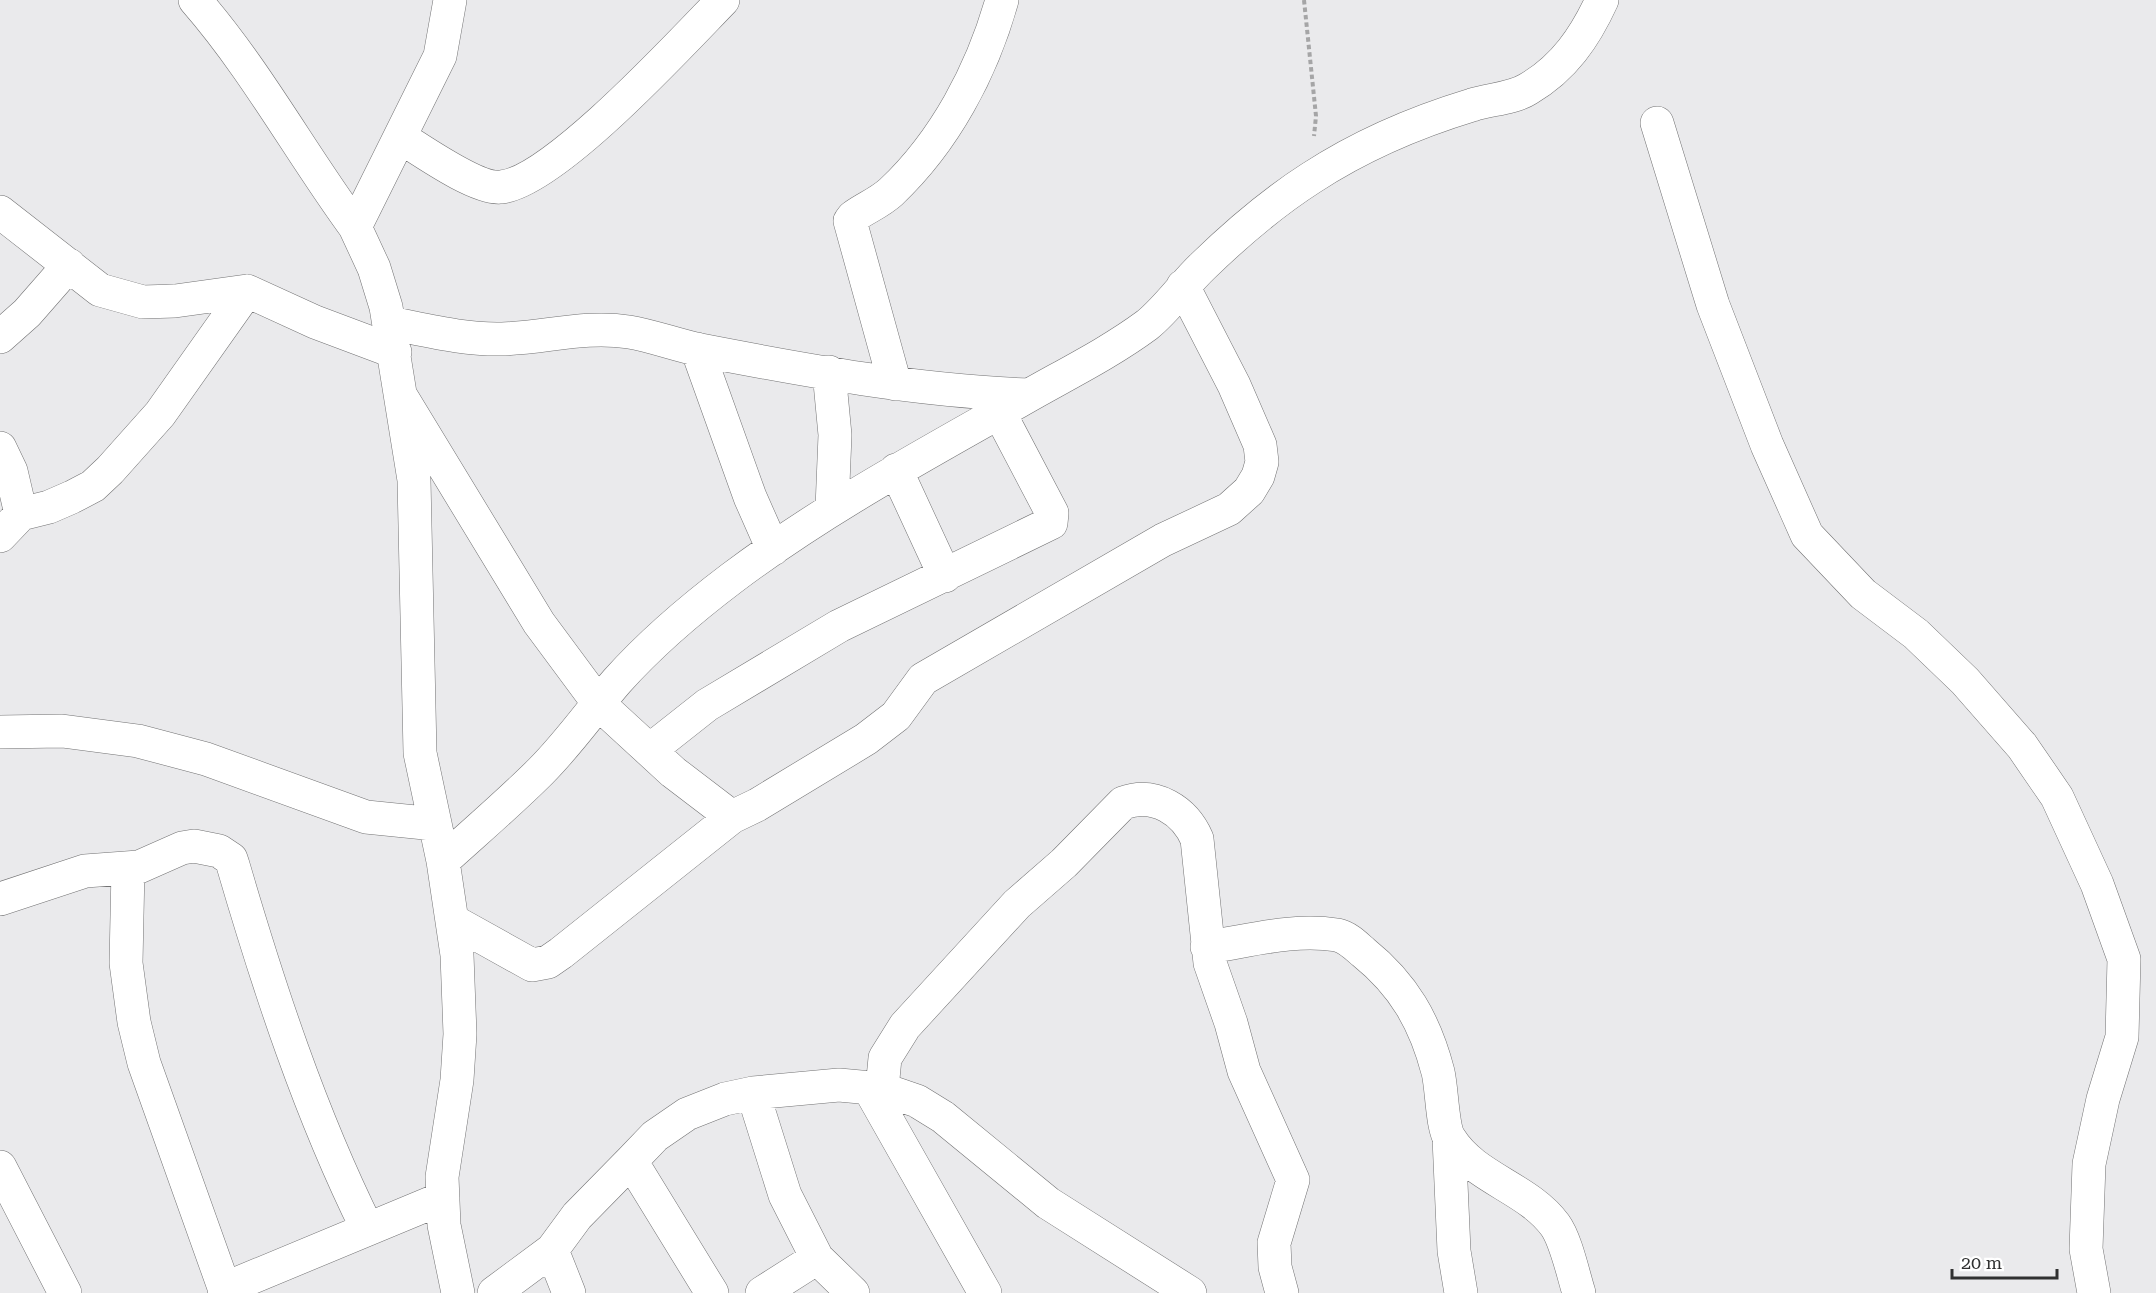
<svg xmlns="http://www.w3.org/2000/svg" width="2156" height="1293" font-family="'Roboto Serif',serif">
<rect width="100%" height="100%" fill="#eaeaec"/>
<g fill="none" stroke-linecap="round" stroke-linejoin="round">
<defs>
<path id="street" d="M195 0C256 70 300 152 355 227
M450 0 440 56 355 227 374 268 386 307 414 480 420 753 443 861 457 955 460 1034 457 1080 442 1177 444 1225 458 1293
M1657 123 1713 305 1767 445 1807 535 1863 594 1916 634 1965 681 2022 746 2057 797 2097 884 2124 959 2122 1037 2103 1099 2089 1164 2086 1249 2094 1293
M400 137C421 150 477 190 501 187 554 182 682 42 723 0
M0 212 100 290 143 302 175 301 247 291 315 322 395 352
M389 323C426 330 464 340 502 339 545 338 585 325 629 332 653 336 676 345 700 350 808 371 918 391 1029 395
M0 337 27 313 69 265
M697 349 750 497 773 549
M829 372 835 435 832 508
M895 384 850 221 853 217C865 208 879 203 891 192 945 141 982 71 1002 0
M401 396 539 623 599 704 673 772 732 817 757 805 866 739 896 716 923 679 1163 540 1229 509 1249 491 1258 476 1262 462 1260 445 1234 385 1183 286
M0 448 11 471 21 514
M896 470 945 576
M0 536 21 514 49 507 72 497 93 486 110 470 160 414 247 291
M0 732 62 731 138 741 206 759 366 817 435 824
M650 750 707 705 839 626 1051 523 1052 513 999 412
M443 861C476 831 510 802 541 771 569 743 591 711 617 681 651 643 691 609 732 578 821 511 917 459 1014 404 1058 378 1105 356 1147 325 1168 308 1183 285 1203 266 1236 234 1272 203 1311 178 1360 146 1416 122 1472 105 1490 99 1512 99 1528 89 1564 68 1585 37 1602 0
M128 869 126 963 134 1022 144 1063 226 1293
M0 899 85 871 139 867 182 848 194 846 219 851 231 859 233 865C269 988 310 1113 367 1228
M453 921 532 965 548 962 561 953 732 817
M1207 947C1250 941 1293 928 1337 935 1347 937 1355 945 1363 952 1404 985 1425 1022 1438 1072 1442 1088 1442 1128 1450 1139 1474 1178 1528 1188 1555 1225 1566 1240 1573 1274 1579 1293
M869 1088 985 1293
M882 1089 885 1058 905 1026 1017 904 1064 863 1123 803C1155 791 1185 811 1197 839L1210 963 1231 1023 1244 1071 1293 1180 1274 1243 1275 1267 1282 1293
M753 1093 785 1195 817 1258 853 1293
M1449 1138 1454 1251 1461 1293
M631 1161 712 1293
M0 1167 65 1293
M552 1250 569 1293
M224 1289 443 1198
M494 1293 552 1250 577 1216 631 1161 655 1136 687 1114 725 1099 753 1093 839 1085 882 1089 917 1101 943 1117 1048 1203 1190 1293
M762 1293 817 1258"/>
</defs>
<use href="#street" stroke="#727273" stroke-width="34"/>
<path stroke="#a5a5a6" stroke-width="4" stroke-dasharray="4.5 3" stroke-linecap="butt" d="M1304 0 1316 116 1314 136"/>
<use href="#street" stroke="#fff" stroke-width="33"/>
</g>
<path d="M1952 1269v9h105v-9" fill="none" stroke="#303131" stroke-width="3"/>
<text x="1961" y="1269" font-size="18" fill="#303131" stroke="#ffffff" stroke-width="4.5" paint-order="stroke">20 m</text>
</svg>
